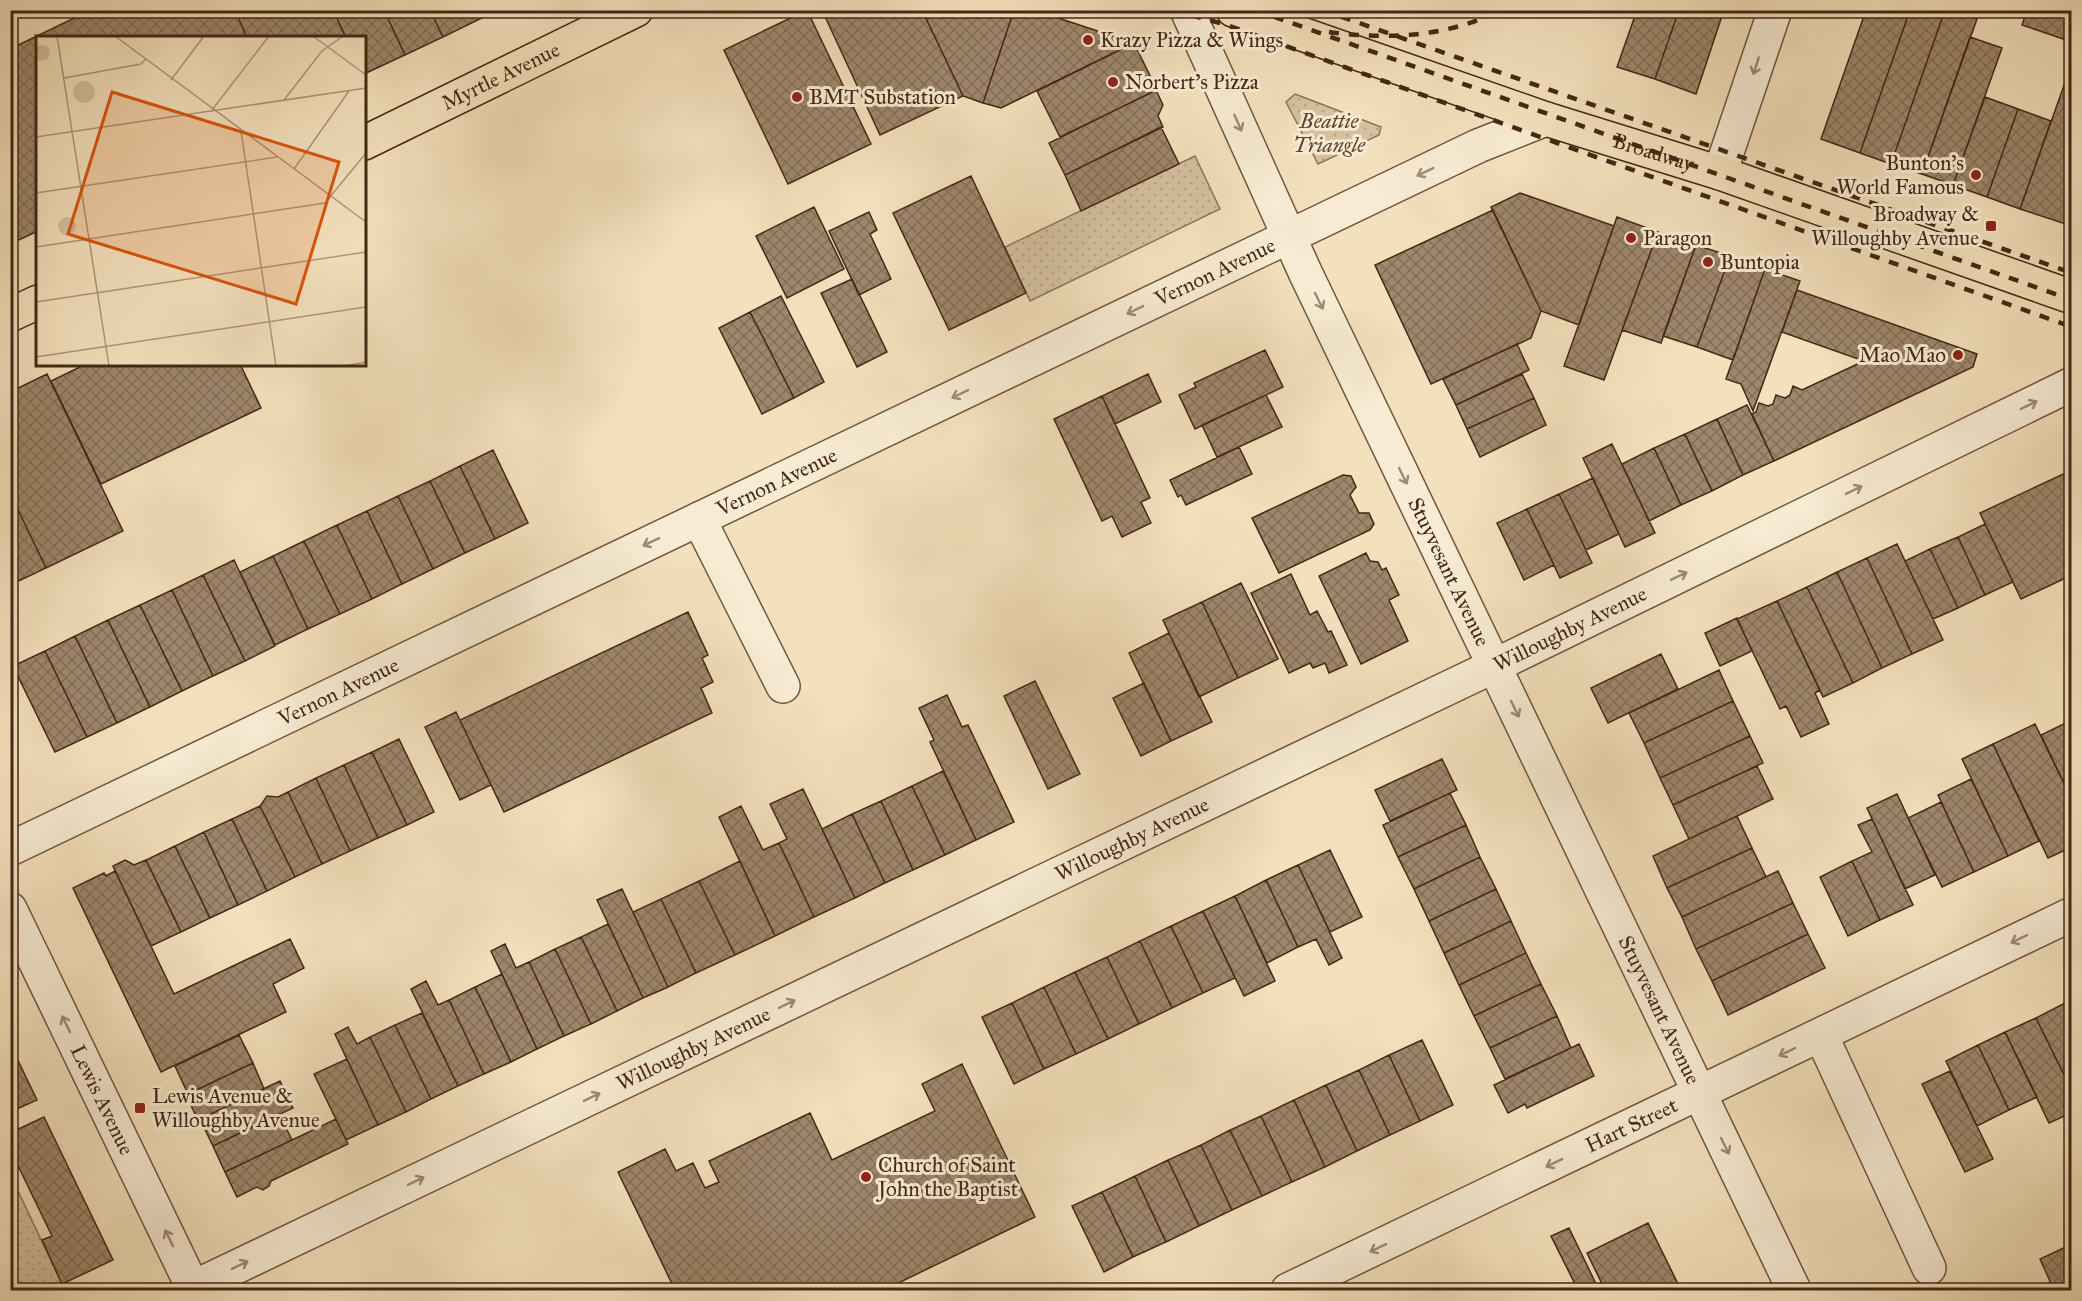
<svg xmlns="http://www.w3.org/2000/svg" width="2082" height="1301" font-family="'IM FELL Great Primer',serif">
<defs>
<pattern id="park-dots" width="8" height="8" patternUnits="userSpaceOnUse" patternTransform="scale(1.5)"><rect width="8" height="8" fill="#d5c1a0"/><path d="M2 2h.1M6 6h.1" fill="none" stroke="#b8a689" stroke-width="1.8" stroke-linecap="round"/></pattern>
<pattern id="building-cross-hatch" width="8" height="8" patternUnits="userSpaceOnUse" patternTransform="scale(1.5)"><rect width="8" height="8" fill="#9f876c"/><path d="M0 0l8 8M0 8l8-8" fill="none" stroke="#836e58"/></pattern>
</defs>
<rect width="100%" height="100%" fill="#f3e0bc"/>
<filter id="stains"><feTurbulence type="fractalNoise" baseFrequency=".00333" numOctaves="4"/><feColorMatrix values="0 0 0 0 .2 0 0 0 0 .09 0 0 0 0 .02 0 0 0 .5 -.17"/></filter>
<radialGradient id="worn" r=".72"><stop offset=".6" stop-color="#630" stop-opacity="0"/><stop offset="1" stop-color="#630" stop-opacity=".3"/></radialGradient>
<path fill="url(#park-dots)" stroke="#8c745a" stroke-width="1.5" d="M1295 94 1381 127 1379 135 1318 164 1286 102Z
M1195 156 1220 209 1030 301 1005 247Z
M10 1174 62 1284 48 1290H11Z"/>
<path fill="url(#building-cross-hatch)" stroke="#442715" stroke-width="1.5" d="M91 10H235L247 38H38V231L10 244V49Z
M235 10H333L346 38H247Z
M333 10H384L405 55 364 74V38H346Z
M384 10H430L443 37 405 55Z
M430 10H481L484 17 443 37Z
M481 10H498L484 17Z
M807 10 871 144 788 184 724 50Z
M822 10H922L963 96 880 135Z
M922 10H1014L983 103 963 96Z
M1014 10H1034L1134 43 1001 108 983 103Z
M1637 10H1679L1655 79 1617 67Z
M1679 10H1724L1696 94 1655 79Z
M1866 10H1910L1860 153 1821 139Z
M1910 10H1945L1891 164 1860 153Z
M1945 10H1954L1977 19 1922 174 1891 164Z
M2027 10H2072V42L2022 25Z
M1970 37 2002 48 1953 185 1922 174Z
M1134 43 1157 90 1060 137 1037 91Z
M2072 63V226L2020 209Z
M1156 90 1163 105 1158 116 1163 127 1065 175 1049 143Z
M1985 97 2018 109 1987 197 1953 185Z
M2018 109 2051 121 2020 209 1987 197Z
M1161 127 1179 164 1081 211 1065 175Z
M971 176 1026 293 949 330 893 213Z
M1520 193 1614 226 1579 325 1541 311 1491 207Z
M814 207 844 269 787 298 756 236Z
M1493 210 1541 311 1531 338 1431 384 1375 265Z
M869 212 877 230 870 234 891 279 859 295 829 231Z
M1617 217 1658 232 1604 380 1564 366Z
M1658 232 1696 245 1661 343 1622 330Z
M1696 245 1730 256 1697 347 1663 336Z
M1730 256 1765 269 1733 360 1697 347Z
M1765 269 1800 281 1753 411 1741 384 1726 379Z
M852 279 887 352 857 367 821 293Z
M1797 290 1977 354 1973 367 1774 461 1752 414 1756 412 1759 403 1768 406 1773 404 1776 395 1785 398 1790 395 1793 386 1802 390 1864 361 1782 332Z
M781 296 824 382 794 398 750 312Z
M750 312 794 398 762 414 719 328Z
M1517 344 1529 370 1456 405 1443 379Z
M1265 350 1283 387 1195 429 1179 395 1196 387 1194 383Z
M86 364H240L261 408 101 484 51 381Z
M47 374 123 531 46 568 10 493V392Z
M1148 374 1161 402 1115 424 1102 396Z
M1522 374 1534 398 1467 429 1456 405Z
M1266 395 1282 427 1217 457 1202 425Z
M1102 396 1150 498 1141 502 1151 523 1122 537 1112 516 1102 521 1054 419Z
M1534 398 1546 425 1480 457 1467 429Z
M1747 405 1774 461 1743 475 1717 419Z
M1717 419 1743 475 1712 491 1685 434Z
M1685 434 1712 491 1681 505 1654 448Z
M1612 444 1655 533 1625 547 1583 458Z
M1239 447 1252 474 1186 505 1181 495 1178 497 1170 480Z
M1654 448 1681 505 1649 521 1622 464Z
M493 450 528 523 495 539 460 466Z
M460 466 495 539 465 553 430 481Z
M2072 470V575L2021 599 1980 513Z
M1343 475 1351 476 1356 487 1350 495 1359 513H1369L1374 524 1370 530 1279 573 1252 518Z
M1593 478 1619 534 1586 550 1559 494Z
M430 481 465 553 433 569 398 496Z
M10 493 46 568 10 585Z
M1559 494 1592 563 1560 578 1527 509Z
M398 496 433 569 402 584 367 511Z
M1527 509 1554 565 1524 580 1497 523Z
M367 511 402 584 372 599 337 525Z
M1985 524 2013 582 1985 595 1958 537Z
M337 525 372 599 340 614 304 541Z
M1958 537 1985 595 1958 608 1930 549Z
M304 541 340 614 308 629 273 556Z
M1897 544 1943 640 1912 654 1867 558Z
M1930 549 1958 608 1933 619 1905 561Z
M1366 553 1370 561 1378 562 1382 570 1386 568 1399 595 1389 600 1408 641 1361 664 1319 576Z
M273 556 308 629 275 645 240 572Z
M1867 558 1912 654 1882 668 1837 572Z
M234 560 275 646 245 661 203 575Z
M1837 572 1882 668 1853 683 1807 587Z
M1291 574 1310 615 1317 611 1328 632 1331 631 1347 665 1329 673 1325 663 1313 668 1310 663 1289 673 1251 593Z
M203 575 245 661 213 676 172 590Z
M1241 583 1278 659 1238 678 1202 602Z
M1807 587 1853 683 1823 697 1777 601Z
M172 590 213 676 182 691 140 605Z
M1777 601 1820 690 1815 693 1829 724 1801 737 1786 706 1780 709 1737 619Z
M1202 602 1238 678 1199 697 1163 620Z
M140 605 182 691 150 707 108 620Z
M688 612 708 655 702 658 713 682 701 688 712 713 504 812 460 720Z
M1737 618 1752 651 1720 666 1705 633Z
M108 620 150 707 117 723 75 636Z
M1169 633 1212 722 1171 741 1129 653Z
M75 636 117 723 87 737 45 651Z
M45 651 87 737 55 752 13 666Z
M1661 654 1678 689 1608 723 1591 688Z
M1719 670 1733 701 1644 743 1629 713Z
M1035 681 1080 774 1048 789 1004 696Z
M1144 683 1171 741 1141 756 1113 698Z
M947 695 962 727 968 725 1014 822 976 840 930 742 934 740 919 708Z
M1733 701 1750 736 1660 778 1644 743Z
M456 712 491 785 460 800 425 727Z
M2072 720V800L2041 735Z
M2035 724 2072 800V847L2048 858 1993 744Z
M1750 736 1763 763 1673 805 1660 778Z
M399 739 434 812 407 825 372 752Z
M1993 744 2039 841 2008 856 1962 759Z
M372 752 407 825 378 838 344 765Z
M1442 759 1457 790 1390 821 1375 790Z
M344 765 378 838 350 851 316 778Z
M1757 766 1773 799 1689 839 1673 805Z
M943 771 976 840 945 855 912 786Z
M316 778 350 851 322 864 288 792Z
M1971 779 2008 856 1974 872 1938 795Z
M912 786 945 855 913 870 881 801Z
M803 789 855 898 814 917 779 843 787 839 770 804Z
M288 792 322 864 295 877 260 806 267 796 278 797Z
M1450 793 1466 825 1398 857 1383 825Z
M1897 794 1935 875 1905 889 1867 808Z
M881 801 913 870 885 883 852 814Z
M1941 802 1974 872 1942 887 1908 818Z
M260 806 295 877 267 891 232 819Z
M741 806 763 850 779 843 814 917 775 936 719 817Z
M852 814 885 883 855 898 822 829Z
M1737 816 1752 848 1667 888 1653 856Z
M232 819 267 891 238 905 204 832Z
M1872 819 1913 905 1880 920 1852 861 1872 852 1858 825Z
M1466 825 1480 857 1414 889 1398 857Z
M204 832 238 905 210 918 175 846Z
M175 846 210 918 181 932 146 860Z
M1752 848 1766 877 1682 917 1667 888Z
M1330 850 1362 917 1330 932 1298 865Z
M1480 857 1496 889 1429 921 1414 889Z
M125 860 134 865 146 860 181 932 151 946 113 866Z
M740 861 775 936 735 955 699 881Z
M1852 861 1880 920 1848 936 1820 877Z
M1298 865 1342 958 1329 965 1316 939 1298 947 1266 880Z
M115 871 174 994 290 939 304 968 273 984 286 1012 161 1072 73 888 104 873 106 876Z
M1778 871 1793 903 1696 949 1682 917Z
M1266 880 1298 947 1267 963 1235 896Z
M699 881 735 955 696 973 661 899Z
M622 889 668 987 643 998 597 900Z
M1496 889 1511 921 1444 953 1429 921Z
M1235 896 1275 981 1244 996 1203 911Z
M661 899 696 973 668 987 633 912Z
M1793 903 1808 934 1712 981 1696 949Z
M1203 911 1235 978 1203 993 1171 926Z
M1511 921 1526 953 1459 985 1444 953Z
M608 924 643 998 617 1011 581 937Z
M1171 926 1203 993 1172 1008 1140 941Z
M1808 934 1825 968 1728 1015 1712 981Z
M581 937 617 1011 591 1024 555 949Z
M1140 941 1172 1008 1139 1024 1107 957Z
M505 944 516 968 529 962 564 1036 537 1049 491 951Z
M555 949 591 1024 564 1036 529 962Z
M1526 953 1541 984 1474 1016 1459 985Z
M1107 957 1139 1024 1108 1039 1075 972Z
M1075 972 1108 1039 1076 1054 1044 987Z
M502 974 537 1049 511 1062 475 987Z
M426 981 438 1005 449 1000 484 1074 458 1086 411 989Z
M1541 984 1557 1016 1490 1048 1474 1016Z
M475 987 511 1062 484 1074 449 1000Z
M1044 987 1076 1054 1044 1069 1012 1003Z
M1012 1003 1044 1069 1014 1084 982 1017Z
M2065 1003 2072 1017V1091L2036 1018Z
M422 1013 458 1086 431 1099 395 1025Z
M1557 1016 1571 1048 1505 1079 1490 1048Z
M2036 1018 2072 1091V1101L2064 1105 2069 1114 2049 1123 2005 1032Z
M395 1025 431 1099 406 1112 370 1037Z
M348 1027 357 1044 370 1037 406 1112 378 1125 335 1034Z
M2005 1032 2037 1097 2009 1110 1978 1045Z
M239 1035 253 1063 188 1094 175 1066Z
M1422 1040 1453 1105 1420 1121 1389 1055Z
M10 1044 37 1100 10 1112Z
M1579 1044 1594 1076 1527 1108 1525 1104 1508 1113 1494 1085Z
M1978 1045 2009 1110 1977 1126 1946 1061Z
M1389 1055 1420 1121 1390 1135 1359 1070Z
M347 1059 378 1125 346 1140 314 1074Z
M253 1063 264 1089 198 1120 186 1095Z
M962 1064 1035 1217 892 1286 894 1290H675L618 1172 665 1149 676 1171 693 1163 705 1188 719 1182 709 1161 810 1113 832 1160 935 1111 922 1084Z
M1359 1070 1390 1135 1357 1151 1326 1085Z
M1950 1071 1993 1159 1965 1172 1922 1084Z
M280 1081 293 1108 213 1146 200 1119Z
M1326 1085 1357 1151 1325 1167 1294 1100Z
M1294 1100 1325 1167 1292 1182 1261 1116Z
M279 1114 292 1140 225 1172 213 1146Z
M1261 1116 1292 1182 1262 1196 1230 1130Z
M44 1117 113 1260 62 1284 42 1240 52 1236 10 1149V1133Z
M336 1119 348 1144 271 1181 269 1186 263 1190 257 1187 237 1197 225 1172Z
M1230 1130 1262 1196 1232 1210 1201 1145Z
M1201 1145 1232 1210 1199 1226 1168 1160Z
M1168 1160 1199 1226 1166 1242 1135 1176Z
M1135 1176 1166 1242 1133 1257 1102 1192Z
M1102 1192 1133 1257 1104 1272 1072 1206Z
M1648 1223 1681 1290H1605L1587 1253Z
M1569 1228 1598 1288 1599 1290H1578L1551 1236Z
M2072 1244V1290H2054L2040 1259Z
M2050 1282 2054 1290H2033Z"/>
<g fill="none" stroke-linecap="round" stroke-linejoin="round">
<defs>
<g id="minor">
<path id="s1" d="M1187 10 1305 272 1794 1290"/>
<path d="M1720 173 1775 10"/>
<path d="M699 519 783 686"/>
<path id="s2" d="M10 849 1478 146 1546 119"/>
<path id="s3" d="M10 909 194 1290"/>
<path d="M1821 1035 1929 1268"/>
<path id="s4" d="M188 1290 1494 666 2072 384"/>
<path id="s5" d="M1288 1290 2072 914"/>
</g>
<g id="major">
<path id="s6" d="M1233 10 1546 119 1720 173 2072 297"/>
<path id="s7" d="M364 143 636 10"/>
<path d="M10 315 38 302"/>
</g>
</defs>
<use href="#minor" stroke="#70553f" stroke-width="36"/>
<use href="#major" stroke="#442715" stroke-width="36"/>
<path stroke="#442715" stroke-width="4" stroke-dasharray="1.5 3" stroke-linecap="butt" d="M715 10 719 16 729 10"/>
<use href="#minor" stroke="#f7ebd3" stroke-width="33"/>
<use href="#major" stroke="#f3e0bc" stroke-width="33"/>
<path stroke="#442715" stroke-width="4.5" stroke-dasharray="10 10" stroke-linecap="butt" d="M1172 10 1227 25 2072 327
M1255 10 2072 300
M1322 10 2072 273
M1368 10H1395
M1329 32C1387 40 1448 37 1501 10"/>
</g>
<defs><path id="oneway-shaft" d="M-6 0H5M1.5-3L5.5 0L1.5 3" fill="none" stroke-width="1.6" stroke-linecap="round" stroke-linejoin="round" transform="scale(1.5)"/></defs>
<g stroke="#9e8974">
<use href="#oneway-shaft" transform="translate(1756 66) rotate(108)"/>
<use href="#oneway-shaft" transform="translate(1238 123) rotate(66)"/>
<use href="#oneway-shaft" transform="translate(1425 172) rotate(154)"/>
<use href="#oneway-shaft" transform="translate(1319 301) rotate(64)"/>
<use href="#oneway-shaft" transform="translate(1135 310) rotate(154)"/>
<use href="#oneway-shaft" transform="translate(960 394) rotate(154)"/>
<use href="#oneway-shaft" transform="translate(2029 405) rotate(-26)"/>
<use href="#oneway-shaft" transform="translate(1403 476) rotate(64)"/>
<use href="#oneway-shaft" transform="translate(1854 490) rotate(-26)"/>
<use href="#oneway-shaft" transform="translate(651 542) rotate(155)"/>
<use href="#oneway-shaft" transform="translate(1679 576) rotate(-26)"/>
<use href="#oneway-shaft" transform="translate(1515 709) rotate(64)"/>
<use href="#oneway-shaft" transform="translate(2019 939) rotate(154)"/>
<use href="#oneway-shaft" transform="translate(787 1004) rotate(-26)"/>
<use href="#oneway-shaft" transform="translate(66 1024) rotate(-116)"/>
<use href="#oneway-shaft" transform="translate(1787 1052) rotate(154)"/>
<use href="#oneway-shaft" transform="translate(592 1097) rotate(-26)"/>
<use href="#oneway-shaft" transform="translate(1725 1146) rotate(64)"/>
<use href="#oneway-shaft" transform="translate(1554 1163) rotate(154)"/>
<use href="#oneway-shaft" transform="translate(416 1181) rotate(-26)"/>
<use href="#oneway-shaft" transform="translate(169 1238) rotate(-116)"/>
<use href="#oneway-shaft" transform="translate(1378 1248) rotate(154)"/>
<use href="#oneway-shaft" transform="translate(240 1265) rotate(-26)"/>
</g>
<g fill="#8f2418" stroke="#f7ebd3" stroke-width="2">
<circle cx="1088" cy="40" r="6"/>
<circle cx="1113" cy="82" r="6"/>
<circle cx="797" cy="97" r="6"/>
<circle cx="1976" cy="175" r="6"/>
<rect x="1985" y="220" width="12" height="12" rx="3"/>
<circle cx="1631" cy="238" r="6"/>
<circle cx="1708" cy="262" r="6"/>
<circle cx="1958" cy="355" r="6"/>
<rect x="134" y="1102" width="12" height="12" rx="3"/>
<circle cx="866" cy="1177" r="6"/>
</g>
<g text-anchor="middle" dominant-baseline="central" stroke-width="6" stroke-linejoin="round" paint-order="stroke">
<g font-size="21" fill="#442715" stroke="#f7ebd3" text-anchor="start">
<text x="1100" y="40">Krazy Pizza &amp; Wings</text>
<text x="1125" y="82">Norbert's Pizza</text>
<text x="809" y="97">BMT Substation</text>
<text x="1964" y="163" text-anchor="end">Bunton's<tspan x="1964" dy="24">World Famous</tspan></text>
<text x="1979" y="214" text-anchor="end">Broadway &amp;<tspan x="1979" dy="24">Willoughby Avenue</tspan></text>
<text x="1643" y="238">Paragon</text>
<text x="1720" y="262">Buntopia</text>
<text x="1946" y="355" text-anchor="end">Mao Mao</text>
<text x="152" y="1096">Lewis Avenue &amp;<tspan x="152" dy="24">Willoughby Avenue</tspan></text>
<text x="878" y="1165">Church of Saint<tspan x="878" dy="24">John the Baptist</tspan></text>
</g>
<g font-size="21" fill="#442715" stroke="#f7ebd3">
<text stroke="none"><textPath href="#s7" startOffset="152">Myrtle Avenue</textPath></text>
<text stroke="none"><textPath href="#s6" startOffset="444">Broadway</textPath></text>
<text stroke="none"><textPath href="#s2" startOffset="1336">Vernon Avenue</textPath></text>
<text stroke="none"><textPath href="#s2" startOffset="850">Vernon Avenue</textPath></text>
<text stroke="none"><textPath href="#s1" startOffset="620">Stuyvesant Avenue</textPath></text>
<text stroke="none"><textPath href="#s4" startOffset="1532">Willoughby Avenue</textPath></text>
<text stroke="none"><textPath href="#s2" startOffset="364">Vernon Avenue</textPath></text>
<text stroke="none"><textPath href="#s4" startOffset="1046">Willoughby Avenue</textPath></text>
<text stroke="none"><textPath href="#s1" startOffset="1106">Stuyvesant Avenue</textPath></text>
<text stroke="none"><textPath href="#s4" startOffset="560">Willoughby Avenue</textPath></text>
<text stroke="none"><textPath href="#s3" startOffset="212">Lewis Avenue</textPath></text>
<text stroke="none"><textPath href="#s5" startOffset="381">Hart Street</textPath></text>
</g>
<g font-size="21" font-style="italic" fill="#614631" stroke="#f7ebd3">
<text x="1329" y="121">Beattie<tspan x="1329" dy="24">Triangle</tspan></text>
</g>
</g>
<g transform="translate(36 36)">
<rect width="330" height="330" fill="#f3e0bc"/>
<path d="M-2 17a8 8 0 1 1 16 0a8 8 0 1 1-16 0ZM37 56a11 11 0 1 1 22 0a11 11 0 1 1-22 0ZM22 190a9 9 0 1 1 18 0a9 9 0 1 1-18 0Z" fill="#d5c1a0"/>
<path fill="none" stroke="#ad9679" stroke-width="1.5" d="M21 0 73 330M79 0 330 186M277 0 330 39M28 42 105 28 110 23M135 44 168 0M248 64 286 15 307 0M176 74 233 0M205 95 240 330M0 101 330 52M258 133 313 55M0 157 241 121M0 211 289 167 330 117M0 266 330 216M0 321 330 271M309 330 330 326"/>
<path fill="#d8540d" fill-opacity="0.15" stroke="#d8540d" stroke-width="3" d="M76 56 303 126 260 268 32 198Z"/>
<rect width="330" height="330" fill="none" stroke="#442715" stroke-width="3"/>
</g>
<rect width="2082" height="1301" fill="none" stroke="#f3e0bc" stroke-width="36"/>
<rect x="12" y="12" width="2058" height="1277" fill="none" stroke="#442715" stroke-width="3"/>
<rect x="18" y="18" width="2046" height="1265" fill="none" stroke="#442715" stroke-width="1.5"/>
<rect width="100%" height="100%" filter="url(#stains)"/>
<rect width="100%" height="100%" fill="url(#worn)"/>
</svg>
